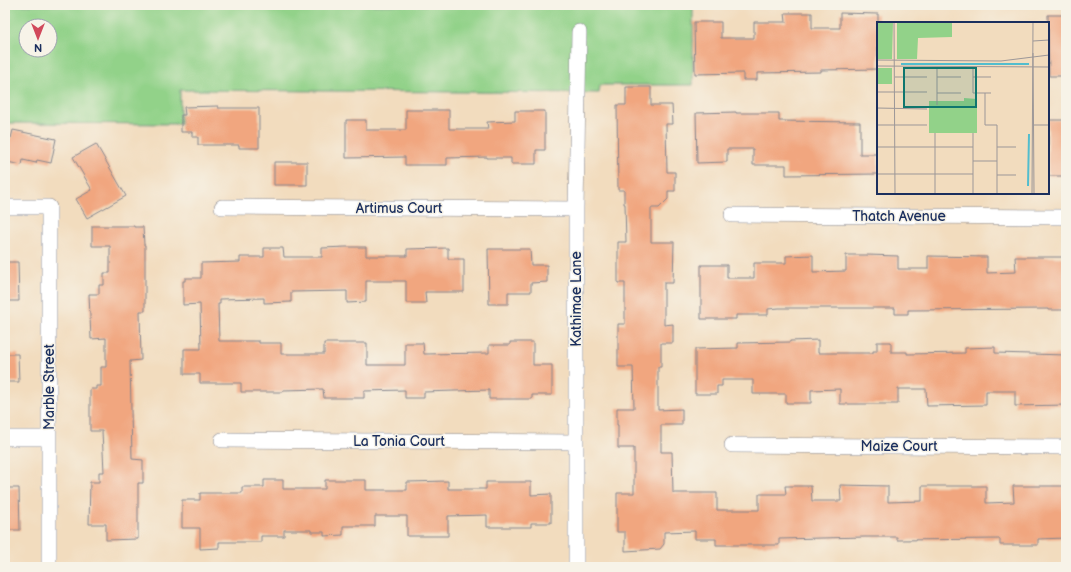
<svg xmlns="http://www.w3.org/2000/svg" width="1071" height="572" font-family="'Balsamiq Sans',sans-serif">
<rect width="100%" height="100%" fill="#f7f3e8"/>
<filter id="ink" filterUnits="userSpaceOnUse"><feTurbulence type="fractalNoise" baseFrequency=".025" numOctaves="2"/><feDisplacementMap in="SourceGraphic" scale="8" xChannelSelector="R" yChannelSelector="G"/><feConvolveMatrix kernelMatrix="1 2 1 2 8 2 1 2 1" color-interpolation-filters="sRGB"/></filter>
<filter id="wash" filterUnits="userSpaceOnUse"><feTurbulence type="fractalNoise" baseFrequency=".012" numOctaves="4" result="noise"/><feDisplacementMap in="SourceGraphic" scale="16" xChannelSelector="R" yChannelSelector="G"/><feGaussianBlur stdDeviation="0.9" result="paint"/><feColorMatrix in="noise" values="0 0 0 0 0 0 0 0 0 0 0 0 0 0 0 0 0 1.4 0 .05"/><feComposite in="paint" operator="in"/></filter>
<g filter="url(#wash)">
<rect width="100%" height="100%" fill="#f2dcbe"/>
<path fill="#92d289" stroke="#568074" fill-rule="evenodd" d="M5 5H693V85H600L599 93 180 90V124L5 123ZM26 26H50V50H26Z"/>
<g id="blocks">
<path fill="#f1a67f" d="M785 13H812V28H840V13L878 14V69L821 70V72L757 73V80H743V73L695 74 694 22H721V38H754V22H786Z
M1048 15H1066V76H1049Z
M626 87H651V105H672L673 124H666L667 172H675V191H668V199L659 208H651V242H674L673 283H664V325L673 324V343H661V367H658V410L682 409V425H661V452H672L673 493H717V510H759V494H786L785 486H811L812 501H841L840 485 888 486V502L922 501V486H986V503L1014 502 1013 486H1066V538L1038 539V545H1000V539L897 540V537H865L779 539V545H716V539H695V531L664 532V544L660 549 625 551V532H617V493H634V448H618V425H617V408H634L633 367H618V324H625V283H618V242H626L625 204H624V190H618L617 105H626Z
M218 106V108H259V148H239V145H198V137H192V132H181V115H185L184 107Z
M406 110H449V129H488L487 122 515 121V111H545V150H536V164H511V158H487V157L447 158V165H405V157L346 158V120H366V130H406Z
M736 112V113H779V121L860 122V154H878V174L786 175V165H753V149H727V162L697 163 696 113Z
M1048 120H1066V176H1048Z
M13 130 56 139 51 163 37 160 36 163 23 160 22 165 7 162 8 158H5V137L11 138Z
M96 144 126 196 87 218 76 199 92 190 73 157Z
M274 162H307V185H274Z
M92 226H134V227H143L144 245H145V311H140L141 360 130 361 132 459 143 460V483H138V539L106 540V524H89L90 482H99V472H104L102 431H90V389H96V386H101V367H106V338L91 339 89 294H99V285H104V273H110V246H92Z
M346 247H366V256H407V249L448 248V259H464V292H425L426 303H406V281H366V302L347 303V291L291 292V302L264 303V298L220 299V304H218L219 341H259V343H281V354H324V343H367V365H405V343H423L424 354 489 353V345H510V342H533V365H552V395H532V399H489V390L454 391 424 392V398H405V390L364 391V398H324L323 389 283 390V392H241V383H200V374H184V349H201L200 304 183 305V281H185V278H201V263L240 262V257H264V248H283L284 257H322V248Z
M488 249H530L531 265H547V282L531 283V292H508V304H489Z
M813 255V272L846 271V255H867L898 256V269H928V256L987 257V273L1016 272 1015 257H1066V310H1048V309L908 310V314H895V308H779L768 309V315H736V319H701V265H727V278H754V263H786V256Z
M5 262H18L19 301H5Z
M818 340V353H873V351H877V342H891V352H907V354L965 353V348L995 347V353L1066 355V405L1015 406V391H986V405L927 406 926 389H898V404H840V389L811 390V403H786V394H753V380H722V386H717V394H695V349L738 348V343L790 342V341Z
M5 354H18L19 382H5Z
M264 480H283V489H325V480H366V490H407V482L448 481V489H486V482H531V495L551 494V523H531V527H487V515L448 516V536H407V516H375V526H343V535L324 536V532H311V530H284V536H261V542H219V548L200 549V528H182V500H200V493H242V487H264Z
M5 488H19L20 530H5Z"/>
</g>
</g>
<g filter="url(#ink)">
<use href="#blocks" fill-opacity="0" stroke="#86868e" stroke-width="1"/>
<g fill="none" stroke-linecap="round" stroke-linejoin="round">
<defs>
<path id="street" d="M5 207H49V567
M222 207 576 209
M732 215 1066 217
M5 438H49
M222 440 576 442
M732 445 1066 447
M576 567V209L579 32"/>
</defs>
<use href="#street" stroke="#86868e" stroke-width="16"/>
<use href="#street" stroke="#fff" stroke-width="15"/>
</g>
</g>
<g text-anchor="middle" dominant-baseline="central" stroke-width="3" stroke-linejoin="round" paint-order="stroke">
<g font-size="14" fill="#1b2f5e" stroke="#f7f3e8">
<text x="399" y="208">Artimus Court</text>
<text x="899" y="216">Thatch Avenue</text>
<text transform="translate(576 299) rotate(-90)">Kathimae Lane</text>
<text transform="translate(49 387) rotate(-90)">Marble Street</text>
<text x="399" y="441">La Tonia Court</text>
<text x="899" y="446">Maize Court</text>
</g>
</g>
<g transform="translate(877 22)">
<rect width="172" height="172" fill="#f2dcbe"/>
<path d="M0 0H16L15 37H0ZM20 0H75V15L41 16 40 37H20ZM0 46H15V62H0ZM87 76 100 77V111H52V79H87Z" fill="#92d289"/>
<path fill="none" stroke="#52bdce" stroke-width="2" d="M24 42H152M151 164 152 112"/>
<path fill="none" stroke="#9c9798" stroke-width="1" d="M17 0 18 172M156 19 172 18M156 31 157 172M0 38 124 39 172 33M0 44 172 45M96 45V71H114M18 55H50M60 55H84M96 55H114M0 70H50M60 71H84M108 71V103H120V172M60 83V46M0 86 50 87M0 103H50M156 103H172M0 125H96M120 125H139M96 139H120M0 152H96M120 153H139M58 172V111M96 172V111M155 172 156 0"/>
<path fill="#0f766e" fill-opacity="0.15" stroke="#0f766e" stroke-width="2" d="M27 46H99V85H27Z"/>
<rect width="172" height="172" fill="none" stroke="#1b2f5e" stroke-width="2"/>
</g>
<rect width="1071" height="572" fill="none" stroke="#f7f3e8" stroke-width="20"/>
<g transform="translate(38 38) rotate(180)"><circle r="19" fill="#f7f3e8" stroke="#9fa5b1"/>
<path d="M0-3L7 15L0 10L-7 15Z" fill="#d1495b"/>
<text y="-6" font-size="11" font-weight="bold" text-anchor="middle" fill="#1b2f5e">N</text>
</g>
</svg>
